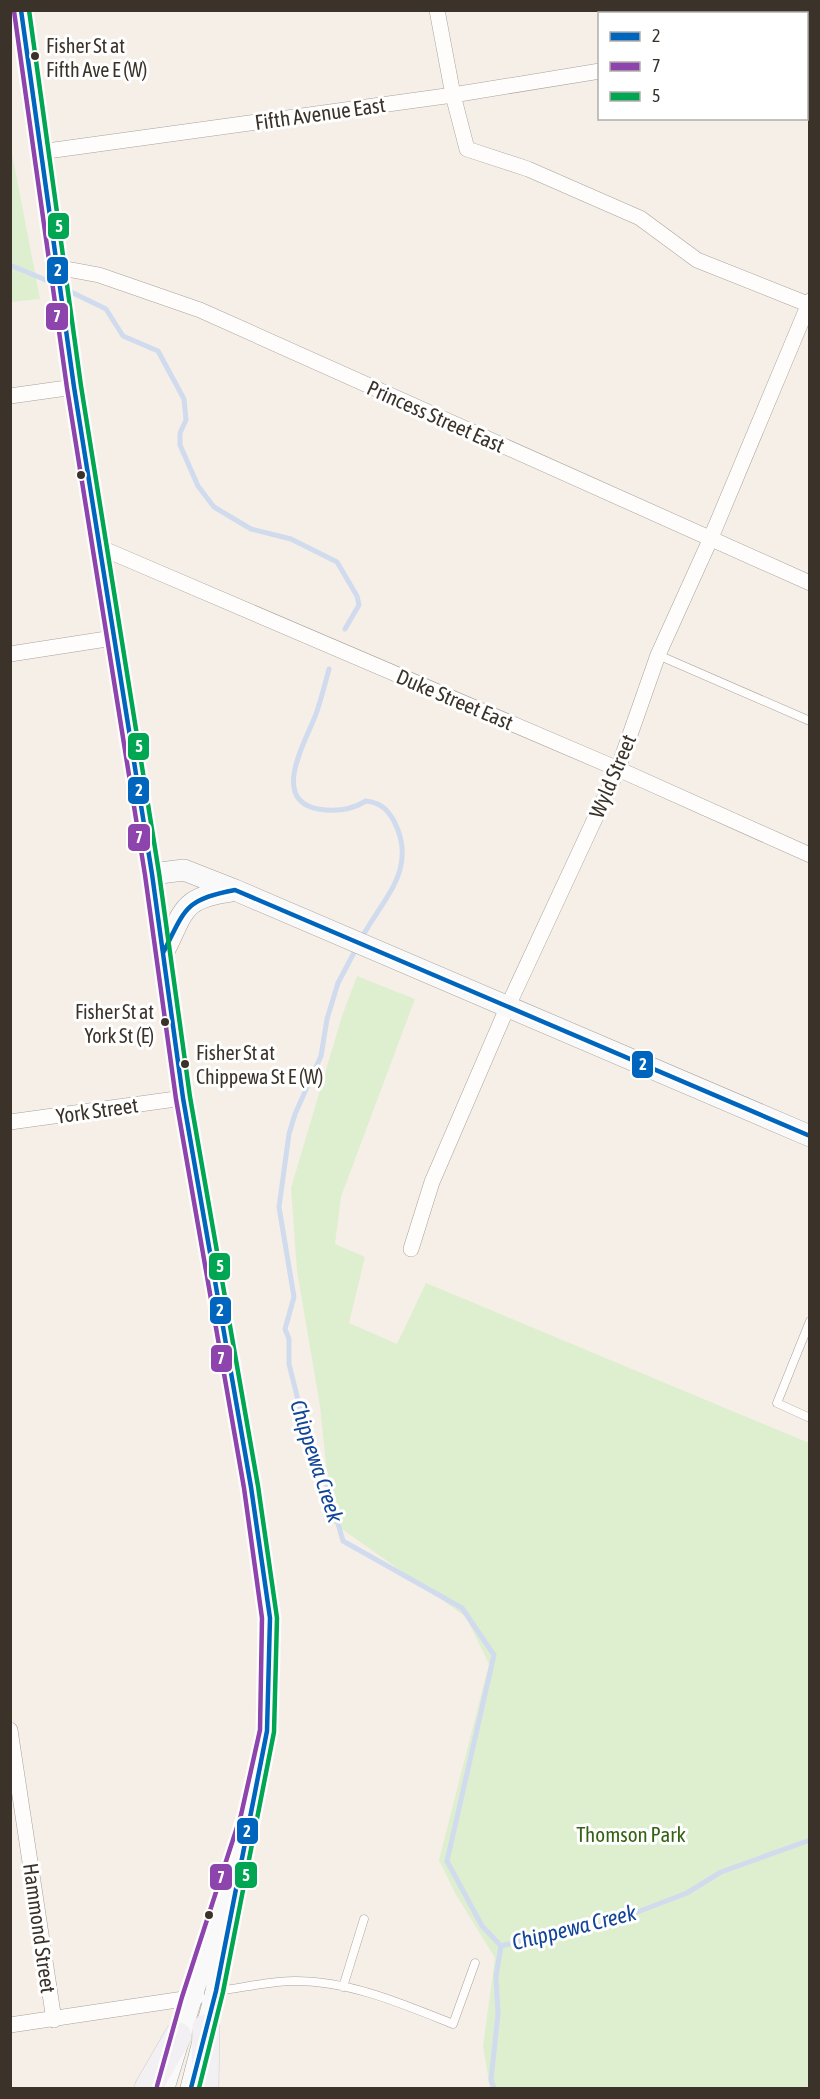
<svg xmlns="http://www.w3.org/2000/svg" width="820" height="2099" font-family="'Asap Condensed',sans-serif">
<rect width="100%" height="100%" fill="#f6efe8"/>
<path fill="#deefcf" d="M11 148 40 299 11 302H10Z
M357 976 415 999 341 1197 335 1244 365 1257 349 1323 397 1344 426 1283 809 1443V2088H490L483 2046 495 1958 455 1893 439 1860 489 1664 466 1617 332 1522 320 1406 297 1271 291 1188 342 1016Z"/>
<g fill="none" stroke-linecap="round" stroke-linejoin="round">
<path stroke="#d0dbee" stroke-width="5" d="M10 265 53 283
M67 290 106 309 123 336 158 351 184 399 186 420 180 433V445L198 486 214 507 251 529 291 539 337 562 357 596 359 605 345 629
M329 669C325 684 321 700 316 714 307 739 269 800 318 809 334 812 351 810 366 801 381 803 387 809 394 821 419 870 382 899 361 939
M357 947 338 983 327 1019 321 1056 295 1114 289 1134 279 1207 294 1297 285 1329 289 1339V1364L307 1436 328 1488 343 1541 462 1608 494 1655 447 1861 482 1926 501 1946 555 1932 606 1924 687 1893 721 1872 810 1840
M494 2088 491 2080 498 2014 496 1976 501 1946"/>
<defs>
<path id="lane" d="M658 655 810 721
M810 1321 777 1403 810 1418
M343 1987 364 1919
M217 1991C242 1988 269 1981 295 1981 350 1981 403 2004 453 2024L475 1963"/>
<path id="street" d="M437 10 453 95 467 149 528 169 640 218 697 260 810 305
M806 38 810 37
M40 152 453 95 600 71
M56 267 99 275 200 310 810 583
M10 396 74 387
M99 547 618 769 810 855
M10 654 113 638
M10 1122 183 1098
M411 1249 432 1182 507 1008 618 769 658 655 710 540 810 301
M10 1730 54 2020
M10 2025 197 1997"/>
<path id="secondary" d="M21 10 74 387 152 874 183 1098 251 1487 270 1618 267 1731 248 1817 216 1991 191 2088
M152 874 184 870 235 890 810 1136
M163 953C185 911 180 898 231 891
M164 2088 221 1901"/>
<path id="highway" d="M148 2088 178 2036
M205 2088 206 2028"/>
</defs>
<use href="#lane" stroke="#a8a29c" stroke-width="9"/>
<use href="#street" stroke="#a8a29c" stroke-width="16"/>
<use href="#secondary" stroke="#a8a29c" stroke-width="22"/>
<use href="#highway" stroke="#d1cdc8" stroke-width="28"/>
<use href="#lane" stroke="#fefdfc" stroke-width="8"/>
<use href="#street" stroke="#fefdfc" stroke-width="15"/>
<use href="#secondary" stroke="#faf9f9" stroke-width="21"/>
<use href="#highway" stroke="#f2f0f3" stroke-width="27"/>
<defs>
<path id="bus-1" d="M21 10 74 387 152 874 183 1098 251 1487 270 1618 267 1731 216 1991 191 2088
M163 953C185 910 184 899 235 890L810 1136"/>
<path id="bus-2" d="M14 11 67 388 145 875 176 1099 244 1488 262 1618 260 1730 241 1815 182 1997 157 2086"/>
<path id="bus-3" d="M29 10 81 386 159 873 190 1097 258 1486 277 1618 274 1732 223 1992 199 2088"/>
</defs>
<use href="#bus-1" stroke="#fff" stroke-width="9"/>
<use href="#bus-2" stroke="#fff" stroke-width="9"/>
<use href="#bus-3" stroke="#fff" stroke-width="9"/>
<use href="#bus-1" stroke="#0065bd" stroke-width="4.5"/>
<use href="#bus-2" stroke="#8e44ad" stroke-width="4.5"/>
<use href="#bus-3" stroke="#00a651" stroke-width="4.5"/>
</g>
<g fill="#3b332a" stroke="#fff" stroke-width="2">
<circle cx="35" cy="56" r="5"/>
<circle cx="81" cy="475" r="5"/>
<circle cx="165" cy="1022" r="5"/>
<circle cx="185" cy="1064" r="5"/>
<circle cx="209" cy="1915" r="5"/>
</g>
<g text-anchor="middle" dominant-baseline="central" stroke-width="6" stroke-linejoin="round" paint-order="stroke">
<g font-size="20" fill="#3b332a" stroke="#fff" text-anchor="start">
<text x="46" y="45">Fisher St at<tspan x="46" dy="24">Fifth Ave E (W)</tspan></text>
<text x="154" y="1011" text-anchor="end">Fisher St at<tspan x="154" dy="24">York St (E)</tspan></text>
<text x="196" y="1052">Fisher St at<tspan x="196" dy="24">Chippewa St E (W)</tspan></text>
</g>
<g font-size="21" fill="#3b332a" stroke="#fff">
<text transform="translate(320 113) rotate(-8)">Fifth Avenue East</text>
<text transform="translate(436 416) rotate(24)">Princess Street East</text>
<text transform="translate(455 699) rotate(23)">Duke Street East</text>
<text transform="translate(612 776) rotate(-67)">Wyld Street</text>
<text transform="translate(97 1110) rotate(-8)">York Street</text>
<text transform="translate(40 1928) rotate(82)">Hammond Street</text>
</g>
<g font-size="21" fill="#346313" stroke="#fff">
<text x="631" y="1834">Thomson Park</text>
</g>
<g font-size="22" font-style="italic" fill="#149" stroke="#fff">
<text transform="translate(317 1461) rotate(72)">Chippewa Creek</text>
<text transform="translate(574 1927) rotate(-14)">Chippewa Creek</text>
</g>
</g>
<g stroke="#fff" stroke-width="2">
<rect x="47" y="212" width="23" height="28" rx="6" fill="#00a651"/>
<rect x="46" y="256" width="23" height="29" rx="6" fill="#0065bd"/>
<rect x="45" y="302" width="24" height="29" rx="6" fill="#8e44ad"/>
<rect x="127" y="732" width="23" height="29" rx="6" fill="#00a651"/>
<rect x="127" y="776" width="23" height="29" rx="6" fill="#0065bd"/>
<rect x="127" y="823" width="24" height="29" rx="6" fill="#8e44ad"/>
<rect x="631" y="1050" width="23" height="29" rx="6" fill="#0065bd"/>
<rect x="208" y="1252" width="23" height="29" rx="6" fill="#00a651"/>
<rect x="209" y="1296" width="23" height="29" rx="6" fill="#0065bd"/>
<rect x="210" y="1344" width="23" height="29" rx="6" fill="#8e44ad"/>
<rect x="236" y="1817" width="23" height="28" rx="6" fill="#0065bd"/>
<rect x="234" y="1861" width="24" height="28" rx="6" fill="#00a651"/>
<rect x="209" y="1863" width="24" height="28" rx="6" fill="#8e44ad"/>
</g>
<g font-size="16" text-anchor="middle" font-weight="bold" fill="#fff">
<text x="59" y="232">5</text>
<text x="58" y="276">2</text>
<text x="57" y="322">7</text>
<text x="139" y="752">5</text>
<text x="139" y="796">2</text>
<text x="139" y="843">7</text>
<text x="643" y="1070">2</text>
<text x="220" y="1272">5</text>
<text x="220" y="1316">2</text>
<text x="221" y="1364">7</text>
<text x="247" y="1837">2</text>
<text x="246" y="1881">5</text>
<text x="221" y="1883">7</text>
</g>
<rect width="820" height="2099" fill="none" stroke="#3b332a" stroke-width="24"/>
<rect x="598" y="12" width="210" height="108" fill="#ffffff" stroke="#b1adaa" stroke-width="1.5"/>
<rect x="610" y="32" width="30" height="9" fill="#0065bd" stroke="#b1adaa" stroke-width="1.5"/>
<text x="652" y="42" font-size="18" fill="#3b332a">2</text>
<rect x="610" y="62" width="30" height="9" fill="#8e44ad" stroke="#b1adaa" stroke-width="1.5"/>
<text x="652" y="72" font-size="18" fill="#3b332a">7</text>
<rect x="610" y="92" width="30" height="9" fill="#00a651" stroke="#b1adaa" stroke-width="1.5"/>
<text x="652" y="102" font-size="18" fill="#3b332a">5</text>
</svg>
